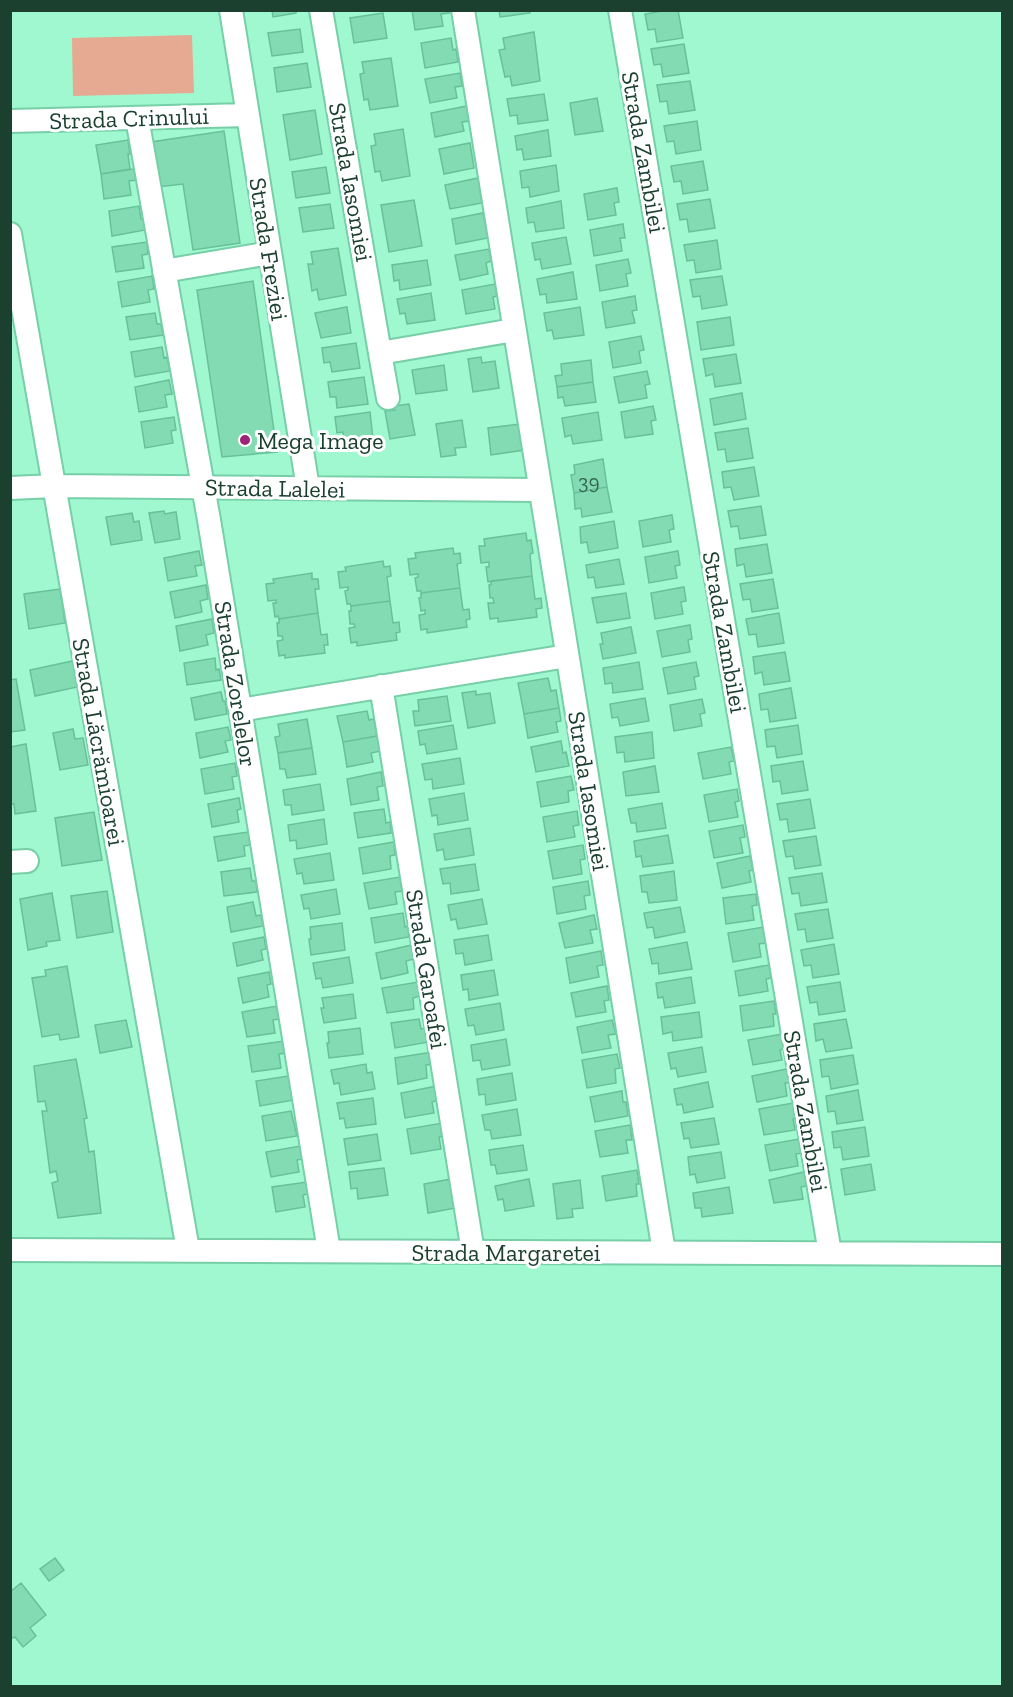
<svg xmlns="http://www.w3.org/2000/svg" width="1013" height="1697" font-family="'Zilla Slab',serif">
<rect width="100%" height="100%" fill="#9ff8cf"/>
<path fill="#e5aa91" d="M192 35 194 93 73 96 72 38Z"/>
<path fill="#83dbb3" stroke="#68c099" stroke-width="1.5" d="M272 10H296V13L273 17Z
M412 10H448L449 13 441 14 443 26 415 30Z
M499 10H529L530 13 500 17Z
M668 10H678L683 38 657 42 655 29 648 30 645 14Z
M383 13 387 38 354 43 350 18Z
M300 29 303 52 272 56 268 33Z
M534 32 540 81 512 86 510 76 505 77 499 50 505 49 503 38Z
M451 38 453 50 456 49 458 62 425 68 421 43Z
M684 44 689 73 663 77 661 64 654 65 651 49Z
M391 58 398 106 370 110 368 99 364 100 360 74 364 73 362 62Z
M307 63 311 87 277 92 274 68Z
M460 73 462 86 455 87 457 98 430 103 425 79Z
M690 81 695 110 669 114 667 101 660 102 657 85Z
M544 94 548 120 518 124 517 115 510 116 507 99Z
M597 98 603 131 575 135 570 103Z
M467 106 469 121 462 122 464 131 435 137 431 113Z
M315 110 322 154 290 160 283 115Z
M697 121 701 150 676 154 674 141 667 142 664 126Z
M403 129 410 176 382 181 380 171 375 172 371 146 376 145 374 134Z
M548 130 551 156 524 160 522 149 517 150 515 136Z
M224 131 240 243 193 250 183 184 157 187 151 142Z
M128 140 130 154H128L130 169 101 174 96 145Z
M470 143 474 168 444 174 439 149Z
M703 161 708 190 683 194 681 181 674 182 671 166Z
M556 165 559 191 530 197 529 187 522 188 520 171Z
M326 167 330 193 296 198 292 172Z
M134 169 136 180 129 181 131 195 104 199 101 174Z
M478 178 482 203 450 209 445 185Z
M617 188 619 202 614 203 616 215 588 220 584 194Z
M710 199 715 228 689 232 687 219 680 220 677 204Z
M414 200 422 246 389 252 381 205Z
M561 201 564 228 536 232 534 222 528 223 526 208Z
M330 204 334 228 303 232 299 208Z
M139 206 141 219H144L145 230 112 236 109 211Z
M483 213 488 238 456 244 452 219Z
M623 224 625 238H620L622 251 594 256 590 230Z
M566 237 571 264 542 269 540 259 535 260 532 243Z
M717 240 721 269 696 273 694 260 687 261 684 245Z
M147 242 148 254 142 255 144 268 116 272 112 247Z
M338 248 346 295 319 300 317 289 312 291 308 264H313L311 252Z
M489 249 491 261 486 263 488 274 460 280 455 255Z
M628 259 631 273 626 274 628 286 600 291 596 265Z
M427 260 431 285 400 290 399 280 394 281 392 265Z
M573 272 577 299 547 303 546 294 540 295 537 279Z
M152 276 154 289 148 290 150 302 122 307 118 282Z
M722 276 727 305 702 309 700 296 693 297 690 280Z
M253 281 277 452 222 457 197 290Z
M495 284 497 296 493 297 495 309 466 314 462 290Z
M431 293 435 320 407 324 405 313 400 314 397 299Z
M635 296 637 310 632 311 635 323 606 328 602 302Z
M347 307 351 333 321 338 315 313Z
M580 307 584 335 554 339 552 330 547 331 544 313Z
M155 313 157 324H161L163 335 130 340 126 317Z
M730 317 734 345 701 350 697 322Z
M641 336 644 350 639 351 641 363 613 368 609 342Z
M356 343 360 368 332 372 330 362 324 363 322 348Z
M162 347 164 358 167 357 170 371 135 377 131 352Z
M736 354 741 383 715 387 713 374 706 376 703 359Z
M481 357 482 363 495 361 499 388 473 392 468 359Z
M591 360 593 382 557 387 555 376 562 375 561 364Z
M444 365 447 390 416 394 412 370Z
M647 371 650 384 645 385 647 398 619 403 614 377Z
M364 377 368 404 337 408 336 397H330L328 382Z
M169 380 172 394 165 395 167 407 139 412 135 387Z
M593 382 596 402 565 406 563 397 558 398 557 387Z
M742 393 746 419 714 425 710 399Z
M409 404 415 435 390 439 385 411 395 410 394 406Z
M653 406 656 420 651 421 653 434 625 438 621 412Z
M370 412 373 439 344 443 343 432 337 433 335 417Z
M598 412 602 440 573 444 571 435 565 437 562 418Z
M174 417 176 430 171 431 173 443 145 448 141 422Z
M462 420 466 447 455 448 456 455 441 457 436 424Z
M520 424 524 450 491 455 488 428Z
M748 428 753 458 727 462 725 449 718 450 715 433Z
M603 459 607 487 574 493 571 475 575 474 574 465Z
M754 467 759 496 734 500 731 487 724 488 722 472Z
M607 487 612 512 582 517 581 508 575 509 574 493Z
M761 506 766 535 740 539 738 526 731 527 728 511Z
M164 511 165 514 176 512 180 539 155 543 149 513Z
M132 513 134 522 139 521 142 540 111 545 106 517Z
M672 515 674 529 669 530 671 542 643 547 639 521Z
M614 521 618 548 589 553 587 542 581 543 580 527Z
M526 533 527 541 531 540 533 553 530 554 532 576 488 582 486 567H489V562L481 563 479 546H485L484 539Z
M767 544 772 573 746 577 744 564 737 566 735 549Z
M453 548 454 554 460 553 461 563 457 564 460 588 421 593V591H417L415 578 418 577V574L410 575 408 559 416 558 415 553Z
M199 551 202 565 195 566 197 576 168 581 164 558Z
M678 551 680 565 675 566 677 578 649 583 645 557Z
M619 559 624 584 596 588 594 577 588 578 586 565Z
M383 561 384 567 390 566 391 576 387 577 390 601 351 606 350 604H347L345 591 348 590V587L340 588 338 572 346 571 345 567Z
M312 573V579H318L319 589H315L318 613 279 619 278 616 275 617 273 603H276V600L268 601 266 584 274 583 273 579Z
M532 576 535 599 541 598 542 608 536 609 537 617 498 622V618L490 619 488 603H494L493 598H490L489 585H491V581Z
M773 579 778 608 752 612 750 599 743 600 740 584Z
M206 585 208 599 200 601 202 612 175 618 170 592Z
M684 587 686 601 681 602 683 614 655 619 651 593Z
M460 588 463 610 469 609 470 619 466 620 467 627 427 633V629L421 630 419 615 425 614V610L421 611 419 598H421V593Z
M60 589 65 623 29 629 24 594Z
M626 593 630 618 597 623 592 598Z
M390 601 393 623 399 622 400 632 396 633 397 640 357 646V642L351 643 349 628 355 627 354 624H350L349 611H351V606Z
M318 613 321 635 327 634 328 645H324L325 653 285 658V655L279 656 277 641 283 640 282 636H278L277 623H279V619Z
M779 613 784 643 758 647 756 634 749 635 746 619Z
M212 619 214 633 206 635 208 645 180 651 176 626Z
M690 625 692 639 688 640 690 652 662 657 657 631Z
M631 627 636 653 603 659 600 644H603L601 633Z
M785 652 790 681 764 685 762 672 755 674 753 657Z
M215 658 216 670 219 669 221 680 187 685 184 663Z
M77 660 82 686 35 696 30 670Z
M639 662 643 689 613 693 612 683 605 684 603 668Z
M696 662 699 676 694 677 696 689 668 694 663 668Z
M548 678 551 691 556 690 559 708 524 714 518 683Z
M16 679 25 730 10 732V680Z
M791 688 796 718 770 722 768 709 761 710 759 694Z
M476 691V695L490 693 495 723 468 728 462 693Z
M221 692 223 701H225L227 714 195 720 191 698Z
M447 696 451 721 415 726 413 711H419L418 700Z
M645 698 649 721 620 726 618 717 612 718 610 704Z
M702 699 705 713 700 714 702 726 674 731 670 705Z
M559 708 561 721 556 722 558 732 528 738 524 714Z
M367 711 369 720 374 719 377 736 343 742 337 716Z
M307 719 312 748 278 753 275 737 280 736 278 724Z
M453 725 457 749 427 754 425 744 420 745 418 731Z
M798 725 802 754 777 758 775 746 767 747 765 730Z
M228 727 231 740 225 741 228 752 200 758 196 733Z
M73 729 75 739 83 738 88 765 60 770 53 733Z
M652 732 654 758 625 762 624 752 617 753 615 737Z
M377 736 381 751 371 753 373 762 347 767 343 742Z
M561 741 563 753 566 752 569 766 536 772 531 747Z
M26 744 36 811 15 814 14 804H10V747Z
M731 747 734 761 729 762 731 774 703 779 698 753Z
M312 748 316 774 287 778 285 769H280L278 753Z
M460 758 464 784 433 789 432 779 425 780 422 764Z
M803 761 808 790 782 794 780 781 773 782 771 766Z
M235 763 237 776 232 777 234 789 205 794 201 769Z
M655 766 659 792 626 796 623 772Z
M381 772 383 786 377 787 379 800 351 805 347 779Z
M571 776 574 790 568 791 569 802 541 807 537 782Z
M320 784 324 810 292 815 291 805H285L283 790Z
M737 789 739 801 735 802 738 817 709 822 704 795Z
M464 793 468 820 438 825 437 815 432 816 429 799Z
M239 798 241 809 237 810 239 822 212 827 208 804Z
M810 799 815 828 789 832 787 819 780 820 777 804Z
M662 803 666 828 637 832 636 823H631L628 809Z
M384 809 386 823 390 822 391 833 358 838 354 813Z
M577 811 579 825 573 826 575 837 547 842 543 817Z
M94 812 102 860 62 866 55 818Z
M324 819 327 844 297 849 296 840 290 841 288 825Z
M743 825 745 837 740 838 743 853 714 858 709 831Z
M470 828 474 855 445 860 443 849 437 851 434 834Z
M248 832 250 845 244 846 245 856 218 861 214 837Z
M668 835 673 863 643 867 641 856 636 857 634 841Z
M816 836 821 865 795 869 793 856 786 857 783 841Z
M394 842 395 855 390 856 391 869 363 874 359 848Z
M583 845 585 859 580 860 582 874 553 879 548 851Z
M330 853 334 880 304 884 302 873 297 874 294 859Z
M750 856 753 870 749 871 751 882 722 888 717 863Z
M475 864 479 890 451 894 450 883 443 884 440 869Z
M250 868 252 881H256L257 892 224 896 221 872Z
M674 871 677 900 649 903 647 892H642L640 876Z
M822 873 827 902 801 906 799 893 792 894 789 878Z
M400 877 402 891 395 892 397 904 369 909 364 883Z
M588 881 590 895 584 896 586 909 557 914 553 887Z
M336 889 340 914 311 919 309 908 304 909 301 895Z
M107 891 113 932 77 938 71 896Z
M52 893 60 940 46 942 47 946 28 950 20 899Z
M756 894 757 905 752 906 754 920 726 924 723 898Z
M482 899 487 924 458 929 456 919 451 920 448 905Z
M253 902 256 916 261 915 263 926 231 932 227 907Z
M680 907 685 932 655 938 653 927 647 928 644 913Z
M828 909 833 938 807 942 805 929 798 930 795 914Z
M403 913 405 927 408 926 409 937 375 943 371 918Z
M594 915 597 929 590 930 593 943 565 948 559 923Z
M342 923 345 950 311 955 309 939H311L310 927Z
M764 927 766 943 759 944 761 957 733 962 728 933Z
M488 935 492 960 465 965 463 953 456 954 454 940Z
M264 937 266 949 261 950 263 960 237 966 233 943Z
M687 942 692 969 659 974 658 963 652 964 649 949Z
M834 944 839 974 813 978 811 965 804 966 801 950Z
M412 945 414 959 406 961 408 973 381 979 376 953Z
M601 951 603 965 597 966 599 977 570 983 566 958Z
M349 957 353 983 323 988 321 978 316 979 313 963Z
M769 965 771 978 766 979 768 991 739 996 735 971Z
M67 966 79 1037 60 1040 59 1034 42 1037 32 978 46 976 45 970Z
M494 970 498 995 469 1000 468 989 463 990 461 975Z
M269 972 271 984 267 985 269 997 243 1003 238 978Z
M691 977 695 1003 665 1008 663 997 658 998 656 983Z
M418 982 420 996 413 998 414 1009 387 1013 382 988Z
M840 982 845 1011 819 1015 817 1002 810 1003 807 987Z
M607 986 609 1000 604 1001 606 1012 576 1017 571 993Z
M353 994 356 1018 324 1023 321 1008H324L322 998Z
M774 1001 776 1014H773L774 1026 743 1031 740 1006Z
M500 1003 504 1030 476 1035 474 1025 468 1026 465 1009Z
M277 1006 279 1019 273 1020 275 1033 247 1037 242 1012Z
M699 1012 702 1037 673 1041 672 1032 663 1034 661 1017Z
M419 1019 421 1029 427 1028 429 1042 395 1048 391 1023Z
M846 1019 852 1048 826 1052 823 1039 816 1041 814 1024Z
M126 1020 132 1047 100 1053 95 1025Z
M612 1020 616 1034 608 1035 611 1048 582 1053 577 1027Z
M360 1028 363 1054 329 1058 327 1043H329L328 1032Z
M782 1034 784 1049 780 1050 782 1060 753 1065 748 1040Z
M506 1039 510 1065 482 1070 480 1060 473 1061 471 1045Z
M284 1041 286 1053 279 1054 281 1068 252 1072 248 1046Z
M702 1047 706 1072 678 1077 676 1068 671 1069 668 1053Z
M432 1052 434 1064 426 1065 427 1078 398 1084 395 1058Z
M617 1054 620 1068 615 1069 616 1083 587 1088 582 1060Z
M853 1055 858 1084 831 1089 829 1076 822 1077 820 1060Z
M76 1059 87 1118 84 1119 89 1152 94 1151 101 1213 58 1218 52 1183 58 1181 56 1171 50 1173 42 1111H47L45 1101 38 1102 34 1066Z
M366 1064 367 1073 372 1072 375 1089 341 1095 339 1083 334 1084 331 1070Z
M787 1069 789 1083H785L787 1096 757 1102 752 1076Z
M512 1073 516 1100 486 1105 485 1094 479 1095 477 1079Z
M288 1076 290 1086H292L294 1100 260 1106 256 1081Z
M708 1082 713 1107 684 1113 682 1104 677 1105 674 1089Z
M437 1086 439 1100 432 1102 434 1113 405 1118 401 1093Z
M858 1090 863 1120 837 1124 835 1111 828 1112 826 1096Z
M622 1091 623 1102H626L628 1116 595 1122 590 1097Z
M373 1098 376 1124 346 1128 344 1118 340 1119 337 1103Z
M793 1103 795 1118 793 1119 795 1130 764 1135 759 1109Z
M517 1109 521 1135 492 1139 490 1130H485L482 1115Z
M291 1111 297 1136 266 1141 262 1116Z
M714 1118 719 1144 691 1148 689 1138 684 1139 681 1123Z
M443 1123 445 1136 439 1137 441 1149 411 1154 407 1129Z
M630 1125 632 1140H626L628 1153 600 1157 595 1131Z
M865 1127 869 1156 843 1160 841 1147 834 1148 832 1132Z
M377 1134 381 1160 348 1165 344 1139Z
M799 1139 802 1153 796 1154 798 1166 770 1171 765 1145Z
M523 1145 527 1170 497 1174 495 1165H491L489 1150Z
M300 1146 303 1159 297 1160 299 1172 271 1177 266 1152Z
M721 1152 725 1178 697 1183 695 1174 690 1175 688 1157Z
M871 1164 875 1190 845 1195 841 1169Z
M384 1168 388 1195 358 1199 357 1188 351 1189 349 1172Z
M637 1170 639 1184H636L637 1196 606 1201 602 1176Z
M804 1172 807 1186 801 1187 803 1199 774 1203 769 1180Z
M451 1179 456 1208 428 1213 424 1184Z
M529 1179 534 1206 505 1211 503 1199 498 1200 495 1186Z
M580 1180 583 1208 572 1209 573 1217 557 1219 553 1184Z
M307 1182 308 1194 303 1195 305 1207 276 1212 272 1187Z
M729 1187 733 1213 702 1217 701 1208H695L693 1193Z
M55 1558 64 1570 49 1581 40 1569Z
M21 1583 46 1615 30 1628 36 1636 23 1647 15 1637 10 1639V1592Z"/>
<g fill="none" stroke-linecap="round" stroke-linejoin="round">
<defs>
<path id="minor" d="M231 10 308 488
M321 10 380 353 514 330
M463 10 664 1252
M620 10 830 1253
M137 118 209 520 329 1251
M10 121 247 115
M10 234 188 1250
M164 271 270 253
M380 353 388 398
M10 488 55 486 540 490
M381 686 473 1252
M240 710 567 656
M10 862 27 861
M10 1250 1002 1254"/>
</defs>
<use href="#minor" stroke="#77cfa8" stroke-width="26"/>
<use href="#minor" stroke="#fff" stroke-width="22"/>
</g>
<circle fill="#9e2278" stroke="#fff" stroke-width="2" cx="245" cy="440" r="6"/>
<g text-anchor="middle" dominant-baseline="central" stroke-width="6" stroke-linejoin="round" paint-order="stroke">
<g font-size="21" fill="#356751">
<text x="589" y="481">39</text>
</g>
<g font-size="24" fill="#1b4030" stroke="#fff">
<text transform="translate(129 118) rotate(-2)">Strada Crinului</text>
<text transform="translate(644 152) rotate(80)">Strada Zambilei</text>
<text transform="translate(351 182) rotate(80)">Strada Iasomiei</text>
<text transform="translate(269 249) rotate(81)">Strada Freziei</text>
<text transform="translate(275 488) rotate(1)">Strada Lalelei</text>
<text transform="translate(725 632) rotate(80)">Strada Zambilei</text>
<text transform="translate(236 684) rotate(81)">Strada Zorelelor</text>
<text transform="translate(99 742) rotate(80)">Strada Lăcrămioarei</text>
<text transform="translate(589 791) rotate(81)">Strada Iasomiei</text>
<text transform="translate(427 969) rotate(81)">Strada Garoafei</text>
<text transform="translate(806 1111) rotate(80)">Strada Zambilei</text>
<text x="506" y="1252">Strada Margaretei</text>
</g>
<g font-size="24" fill="#1b4030" stroke="#fff" text-anchor="start">
<text x="257" y="440">Mega Image</text>
</g>
</g>
<rect width="1013" height="1697" fill="none" stroke="#1b4030" stroke-width="24"/>
</svg>
